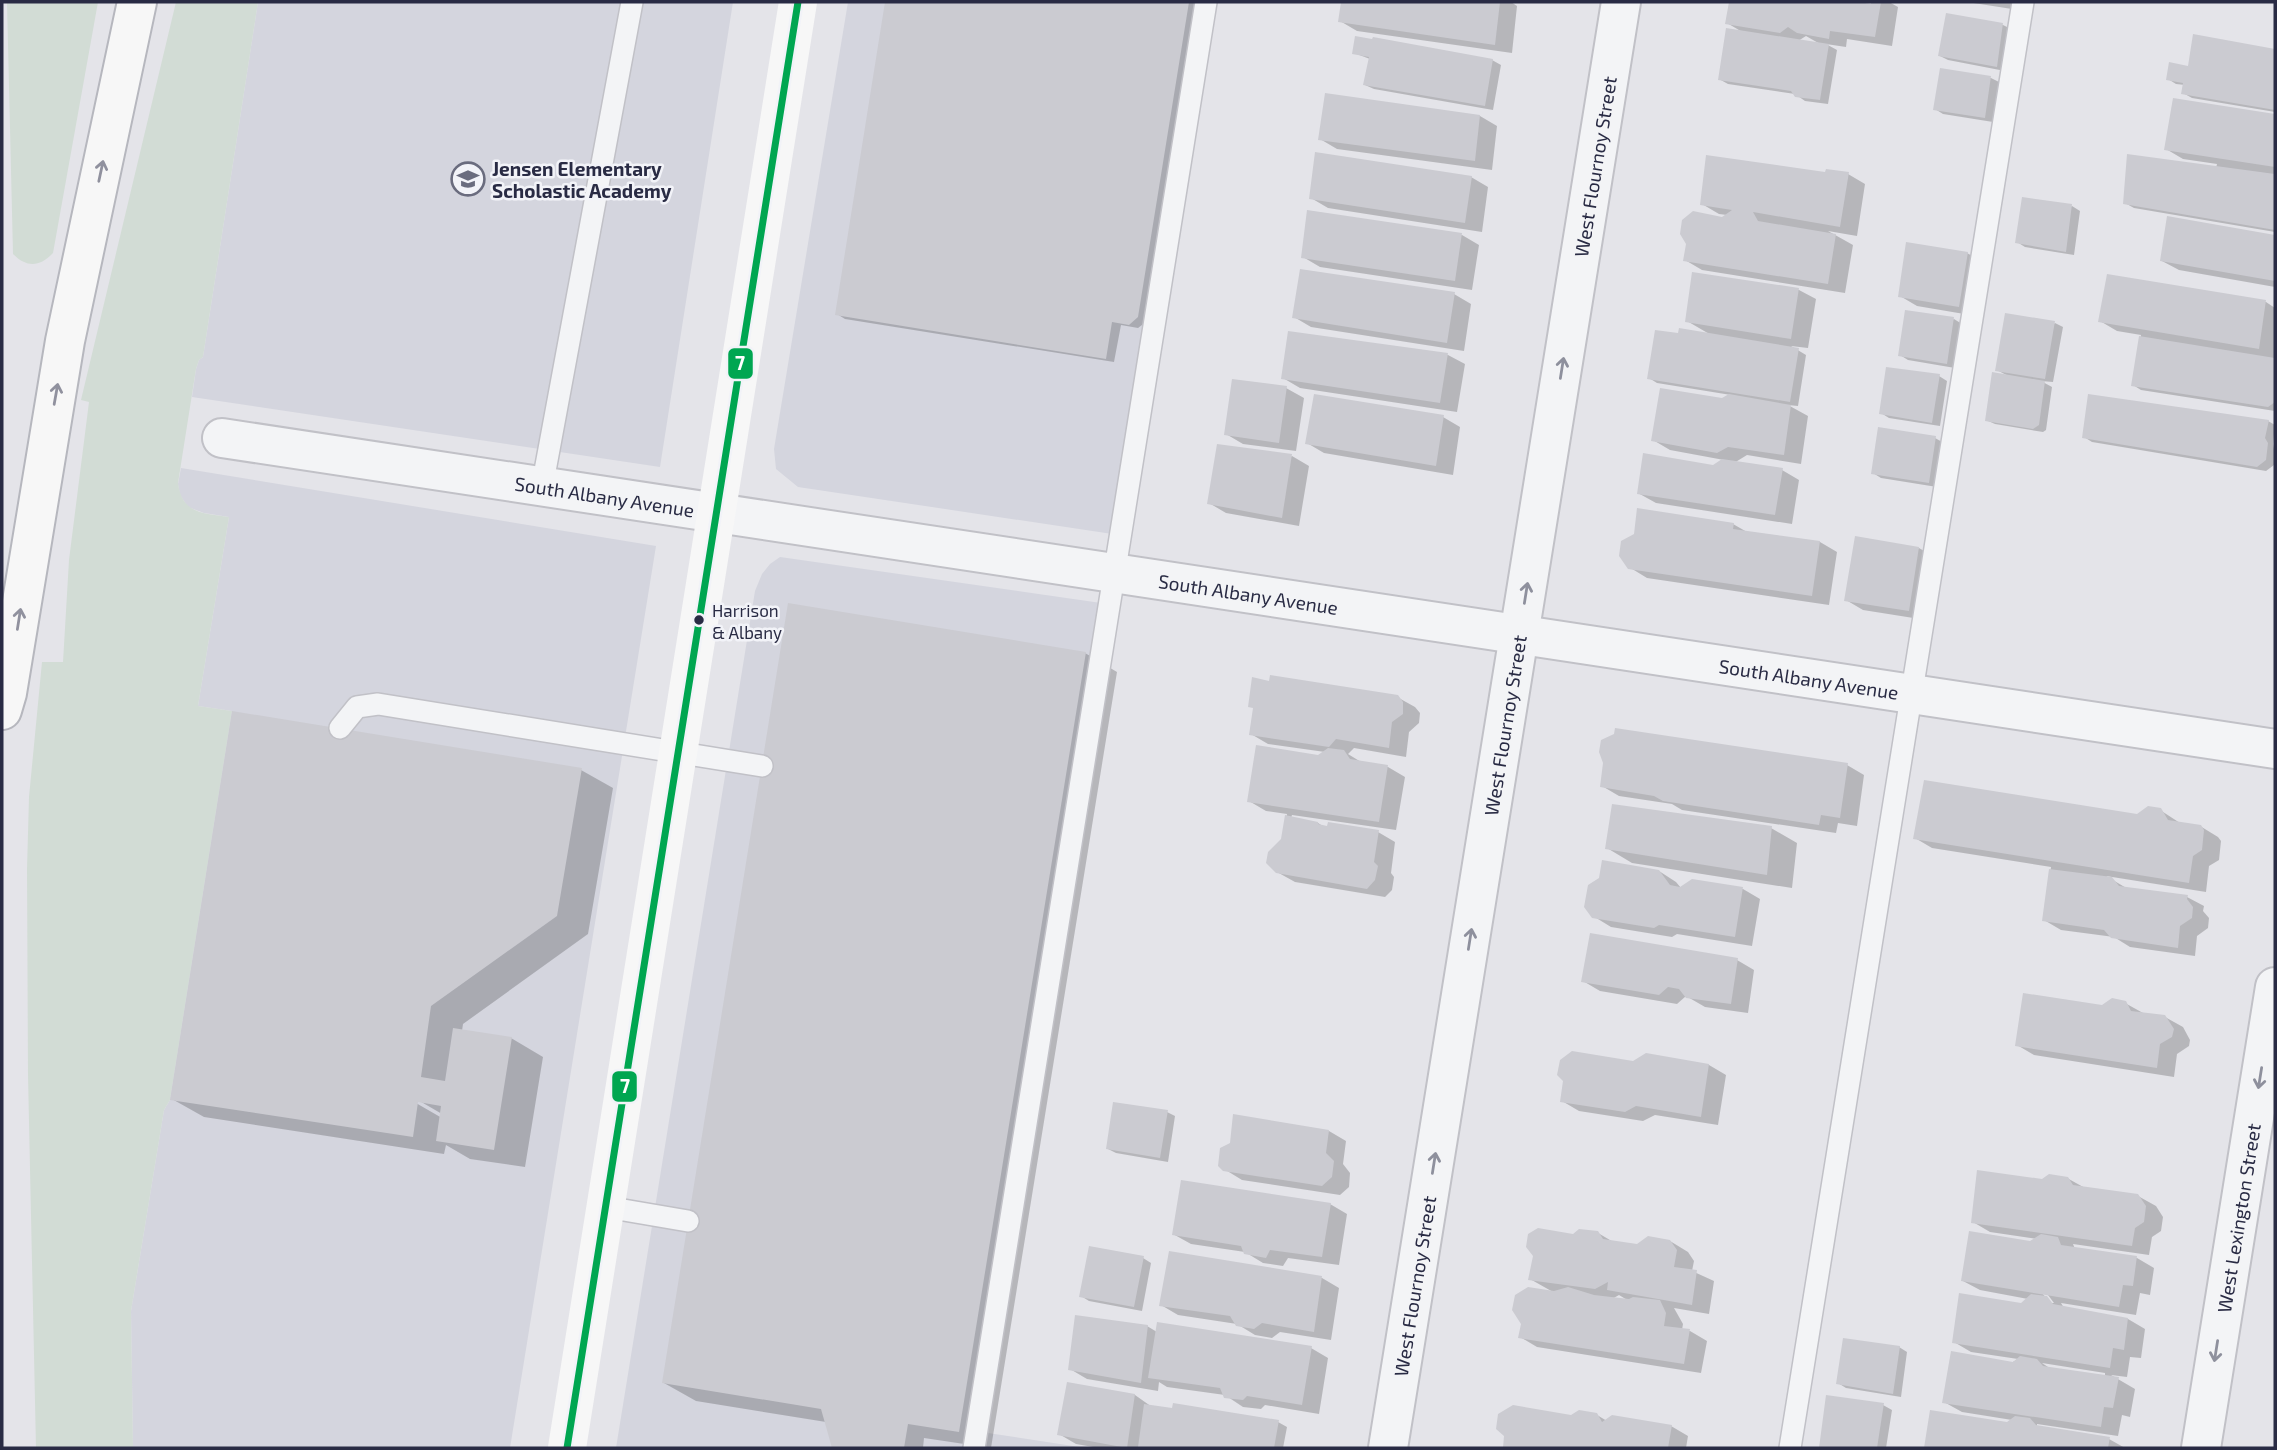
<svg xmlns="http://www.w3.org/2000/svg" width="2277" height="1450" font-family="'Exo 2',sans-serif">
<rect width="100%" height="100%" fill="#e4e4e9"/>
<path fill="#d4d5de" d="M258 2H733L660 467 192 397 196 369 199 360 203 357Z
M848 2H1206L1119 535 798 487 776 469 774 449Z
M181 468 656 546 510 1448H133L131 1311 164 1110 170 1100 232 711 198 706 229 517 204 513 188 507 180 495 178 484Z
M780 557 1108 604 977 1434 988 1433 1086 1448H616L755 591 762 574 770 564Z"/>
<path fill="#d2dcd5" d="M7 2H98L53 253C40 267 27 268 13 254Z
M176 2H258L203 357 199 360 196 369 178 483C182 514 203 513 229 517L198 706 232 711 170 1100 164 1110 131 1311 133 1448H36L28 1075 27 869 29 797 42 662H63L69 560 89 402 81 400Z"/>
<path fill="#0003" fill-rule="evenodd" d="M887 2H1197L1146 322 1138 328 1121 325 1114 362 845 319 837 314Z
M1343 2H1511L1517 6 1512 53 1357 31 1340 21Z
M1730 2H1848L1873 6V2H1889L1898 7 1892 46 1847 39 1846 47 1826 44 1837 50 1828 104 1805 101 1795 94 1728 84 1719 79 1744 33 1727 23ZM1806 36 1820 44 1798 41Z
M1967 2H2013L2012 9Z
M1947 16 2003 25 2011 29 2005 71 1948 60 1940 56Z
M2194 36 2275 51V112L2192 98 2183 93 2185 85 2176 84 2168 79 2190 68Z
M1354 53 1492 60 1501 65 1493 110 1374 89 1365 85 1370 59Z
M1941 70 1991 78 1999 82 1993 122 1943 114 1935 109Z
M1327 95 1480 116 1497 126 1492 170 1337 149 1320 139Z
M2174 100 2275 116V232L2134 208 2125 203 2216 168 2217 164 2183 159 2166 149Z
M1827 174H1848L1865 184 1857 236 1828 231 1853 245 1845 293 1702 270 1685 260 1726 219 1727 215 1719 214 1702 204Z
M1471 177 1488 187 1482 232 1328 208 1311 198Z
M2072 206 2080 211 2074 255 2025 247 2017 242Z
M2169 218 2275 237V287L2179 270 2162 261Z
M1462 235 1479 245 1472 290 1320 267 1303 257Z
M1967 253 1984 263 1976 316 1917 306 1900 296Z
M1693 274 1799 290 1816 299 1808 348 1791 346 1806 355 1798 406 1788 405 1808 416 1801 464 1747 455 1734 463 1782 470 1799 480 1792 524 1656 503 1638 493 1713 466 1724 460 1670 450 1653 440 1731 395 1657 383 1649 378 1711 335 1687 321Z
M2108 276 2266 302 2275 308V411L2141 390 2133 385 2141 335 2117 331 2100 321Z
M1454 294 1471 304 1464 351 1311 327 1294 317Z
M1954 319 1962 324 1955 368 1908 360 1900 355Z
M2055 323 2063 327 2053 382 2041 381 2052 387 2046 430 2043 432 1995 424 1986 420 2008 376 1997 370Z
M1289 333 1448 355 1465 364 1457 412 1300 388 1283 378Z
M1939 376 1947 381 1940 426 1889 418 1881 413Z
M1286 388 1304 398 1296 451 1243 444 1226 434Z
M1443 417 1460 427 1453 475 1324 453 1307 443Z
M2268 421 2275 425 2273 444 2275 454 2274 465 2266 471 2092 442 2084 437Z
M1935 438 1944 443 1937 487 1881 478 1873 473Z
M1292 456 1309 466 1299 526 1226 513 1209 503Z
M1733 524 1747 532 1820 542 1837 552 1829 605 1647 578 1629 567Z
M1919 548 1936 558 1926 620 1863 610 1846 600Z
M1085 653 1117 672 991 1448 924 1438 923 1448H834L826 1422 696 1401 664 1383Z
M1271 683 1397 697 1415 707 1420 713 1419 723 1409 732 1406 757 1354 748 1348 754 1361 762 1388 767 1405 777 1396 830 1292 815 1291 818 1318 823 1324 827 1378 832 1395 842 1391 873 1394 877 1392 890 1385 897 1295 882 1277 872 1287 814 1266 811 1249 801 1325 752 1268 744 1251 734Z
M1847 765 1864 775 1857 826 1838 823 1836 833 1682 810 1672 804 1619 796 1602 786Z
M581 770 613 788 588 934 463 1024 462 1031 511 1038 543 1057 525 1167 470 1159 446 1145 444 1154 204 1117 172 1099ZM411 1096 442 1114V1118L409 1099Z
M2160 810 2180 823 2200 826 2218 837 2221 841 2219 860 2209 866 2206 892 2106 876 2128 889 2187 897 2204 906 2203 911 2209 918 2208 928 2197 936 2195 956 2130 947 2114 937 2061 930 2044 920 2051 867 1932 848 1915 838 2138 816Z
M1771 828 1797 843 1792 888 1632 863 1607 848Z
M1659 871 1676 882 1681 888 1743 889 1760 899 1752 946 1677 934 1672 937 1611 927 1593 916Z
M1737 960 1754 970 1748 1013 1705 1007 1686 996 1677 1004 1600 991 1583 981Z
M2125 1003 2143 1013 2165 1017 2183 1027 2190 1040 2189 1046 2177 1054 2174 1077 2034 1055 2017 1045Z
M1646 1055 1709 1065 1726 1075 1718 1125 1655 1115 1643 1121 1579 1111 1562 1101Z
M1167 1112 1175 1116 1168 1162 1116 1153 1108 1149Z
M1329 1131 1346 1141 1343 1164 1350 1173 1349 1187 1340 1195 1242 1180 1224 1169Z
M2067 1178 2085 1188 2138 1196 2156 1206 2163 1217 2161 1231 2152 1237 2149 1255 2073 1244 2075 1249 2137 1258 2154 1268 2150 1295 2140 1293 2136 1315 2061 1303 2064 1308 2128 1319 2145 1329 2141 1358 2130 1357 2127 1377 2111 1375 2135 1389 2130 1417 2122 1415 2118 1436 2037 1424V1427L2109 1439 2125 1448H1925L1931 1412 2007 1424 2012 1420 1962 1412 1944 1402 2018 1359 1971 1352 1954 1342 2022 1305 2028 1299 1980 1290 1963 1281 2038 1239 1990 1232 1973 1222 2043 1181ZM2042 1287 2054 1303H2050L2039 1289ZM2042 1363 2105 1373V1377L2051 1369Z
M1330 1204 1347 1214 1339 1265 1288 1258 1283 1266 1263 1263 1245 1252 1191 1244 1173 1234Z
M1598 1233 1615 1243 1638 1246 1670 1241 1688 1252 1694 1261 1692 1271 1714 1281 1709 1314 1674 1308 1683 1324 1682 1330 1690 1331 1707 1341 1701 1373 1537 1347 1520 1337 1553 1292 1530 1279 1573 1236ZM1619 1295 1629 1301 1612 1299Z
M1170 1253 1322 1278 1339 1288 1331 1340 1280 1332 1272 1338 1255 1335 1237 1324 1178 1315 1161 1305Z
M1143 1258 1151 1263 1142 1311 1089 1301 1081 1296Z
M1147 1326 1157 1332 1311 1348 1328 1358 1319 1414 1265 1405 1261 1409 1243 1407 1225 1395 1167 1387 1159 1382 1158 1391 1087 1379 1070 1369Z
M1899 1347 1907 1352 1901 1397 1846 1388 1838 1383Z
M1069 1384 1135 1395 1152 1407 1278 1422 1287 1427 1283 1448H1099L1076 1444 1059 1434Z
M1828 1397 1883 1405 1892 1410 1886 1448H1820Z
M1597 1415 1607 1421 1671 1426 1688 1436 1686 1448H1505L1506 1435 1571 1417Z"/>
<path fill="#cbcbd1" d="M885 2H1189L1138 317 1129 325 1112 322 1106 359 835 315Z
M1341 2H1500L1495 45 1338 22Z
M1729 2H1859L1871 4V2H1881L1875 37 1830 31 1829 39 1797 33 1788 27 1780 33 1725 24Z
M1946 13 2003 23 1997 67 1938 56Z
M1726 28 1829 44 1820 100 1795 97 1791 91 1718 80Z
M2193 34 2275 49V110L2181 94 2183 83 2166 80 2169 62 2188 66Z
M1355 36 1372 39 1373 37 1493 59 1485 106 1363 85 1369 57 1352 54Z
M1940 68 1991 76 1985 118 1933 110Z
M1325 93 1480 115 1475 161 1318 140Z
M2173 98 2275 114V167L2164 150Z
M1315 152 1472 176 1465 223 1309 199Z
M2127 154 2275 174V230L2123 204Z
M1706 155 1825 172 1826 169 1849 172 1840 227 1753 212 1758 221 1836 234 1828 284 1683 261 1686 244 1680 234 1682 220 1693 211 1722 217 1732 210 1700 205Z
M2022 197 2072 204 2066 252 2015 243Z
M1307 210 1462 233 1455 281 1301 258Z
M2167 216 2275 235V281L2160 261Z
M1906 242 1968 252 1959 307 1898 297Z
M1300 269 1455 292 1447 343 1292 318Z
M1692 272 1799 288 1791 339 1685 322Z
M2107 274 2266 300 2259 349 2098 322Z
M1905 310 1954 317 1947 364 1898 356Z
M2005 313 2055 321 2045 379 1995 371Z
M1679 328 1799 348 1790 402 1647 379 1655 330 1678 333Z
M1288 331 1448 353 1440 403 1281 379Z
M2139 336 2275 358V402L2268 407 2131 386Z
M1886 367 1940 374 1932 423 1879 414Z
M1992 372 2045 381 2039 425 2033 429 1985 421Z
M1232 379 1287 386 1279 443 1224 435Z
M1660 388 1722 398 1729 394 1791 405 1784 455 1728 447 1717 453 1651 441Z
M1314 394 1444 415 1436 466 1305 444Z
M2088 394 2269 420 2265 438 2268 443 2266 460 2257 467 2082 438Z
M1878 427 1936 436 1929 483 1871 474Z
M1217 444 1292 454 1282 518 1207 504Z
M1643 453 1713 465 1722 459 1783 468 1775 515 1637 494Z
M1637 508 1734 523 1733 529 1820 541 1812 596 1628 569 1619 556 1621 541 1634 534Z
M1855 536 1919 547 1909 611 1844 601Z
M788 603 1086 652 959 1432 908 1424 904 1448H832L821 1409 662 1383Z
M1270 675 1398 695 1403 702V714L1392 722 1389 748 1336 739 1329 747 1249 735 1253 708 1248 707 1252 677 1269 681Z
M232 711 582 768 557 916 431 1006 421 1077 445 1081 453 1028 512 1037 494 1150 436 1141 441 1106 418 1102 413 1137 170 1100Z
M1615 728 1848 763 1840 818 1821 815 1819 825 1663 801 1654 796 1600 787 1603 763 1599 752 1601 740 1614 734Z
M1256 745 1318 755 1328 748 1344 750 1350 759 1388 765 1379 822 1247 802Z
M1924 780 2137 814 2148 806 2161 808 2168 820 2201 825 2204 830 2202 850 2193 856 2189 883 1913 839Z
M1612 804 1772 826 1767 875 1605 849Z
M1285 815 1318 822V824L1327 826 1328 822 1379 830 1374 862 1378 866 1375 880 1367 889 1276 873 1266 863 1268 852 1281 839Z
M1602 860 1659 870 1670 885 1680 887 1692 879 1743 887 1735 937 1659 925 1654 928 1592 918 1584 907 1588 885 1599 878Z
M2049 869 2112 877 2119 886 2188 895 2187 899 2193 907 2192 918 2180 926 2178 948 2111 938 2104 930 2042 921Z
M1590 933 1738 958 1731 1004 1686 998 1679 989 1668 987 1659 995 1581 982Z
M2023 993 2102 1005 2112 998 2126 1001 2131 1011 2165 1015 2174 1029 2172 1037 2160 1044 2157 1068 2015 1046Z
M1572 1051 1633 1061 1646 1053 1709 1064 1701 1117 1636 1106 1625 1112 1560 1102 1563 1081 1557 1075 1560 1060Z
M1113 1102 1168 1110 1160 1158 1106 1149Z
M1233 1114 1329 1130 1326 1153 1334 1161 1332 1177 1322 1186 1223 1171 1218 1166 1220 1148 1230 1143Z
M1977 1170 2042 1179 2049 1174 2068 1177 2073 1185 2138 1194 2146 1206 2144 1222 2135 1228 2132 1246 1971 1223Z
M1181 1180 1331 1203 1322 1257 1270 1250 1266 1258 1244 1254 1241 1246 1172 1235Z
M1538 1228 1573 1234 1579 1229 1598 1231 1603 1239 1637 1244 1648 1236 1670 1240 1677 1250 1674 1267 1697 1270 1692 1305 1607 1290 1608 1282 1595 1289 1528 1280 1533 1256 1526 1247 1528 1234Z
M1969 1231 2030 1241 2041 1234 2058 1237 2061 1245 2137 1256 2133 1286 2123 1285 2119 1307 1961 1281Z
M1089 1246 1144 1256 1134 1307 1079 1297Z
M1169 1251 1322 1276 1314 1332 1262 1323 1254 1329 1236 1326 1230 1316 1159 1306Z
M1528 1287 1554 1291 1568 1287 1594 1295 1629 1299 1633 1297 1660 1300 1666 1313 1664 1326 1690 1329 1684 1364 1518 1338 1521 1324 1512 1310 1515 1295Z
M1959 1293 2021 1303 2031 1294 2047 1296 2053 1304 2128 1318 2124 1350 2113 1348 2110 1368 1952 1343Z
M1075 1315 1148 1325 1141 1383 1068 1370Z
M1157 1322 1312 1346 1302 1405 1247 1396 1243 1400 1224 1398 1220 1388 1148 1378Z
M1843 1338 1900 1346 1893 1394 1836 1384Z
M1951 1351 2013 1362 2020 1356 2037 1359 2043 1366 2119 1377 2113 1408 2104 1407 2101 1427 1942 1403Z
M1067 1382 1135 1394 1127 1448 1057 1435Z
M1826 1395 1884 1403 1877 1448H1819Z
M1173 1403 1279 1420 1274 1448 1138 1447 1144 1404 1172 1408Z
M1513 1405 1571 1415 1579 1410 1597 1413 1602 1422 1612 1415 1672 1425 1668 1448H1503L1504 1436 1496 1429 1498 1414Z
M1930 1410 2007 1422 2015 1416 2030 1418 2036 1425 2110 1437 2108 1448H1924Z"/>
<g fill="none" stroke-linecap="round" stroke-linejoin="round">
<defs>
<path id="lane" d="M542 487 632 2
M340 728 357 707 378 704 762 766
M606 1207 688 1221
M974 1448 1206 2
M1790 1448 2023 2"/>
<g id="street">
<path id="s1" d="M222 438 2275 749"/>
<path id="s2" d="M1388 1448 1621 2"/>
<path id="s3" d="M2201 1448 2275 987"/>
</g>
<path id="highway" d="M2 710 7 693 65 341 137 2"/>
</defs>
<use href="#lane" stroke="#c1c1c7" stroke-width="24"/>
<use href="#street" stroke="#c1c1c7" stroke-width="42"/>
<use href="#highway" stroke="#b6b7be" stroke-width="42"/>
<use href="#lane" stroke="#f3f4f6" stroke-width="21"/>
<use href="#street" stroke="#f3f4f6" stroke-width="38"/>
<path stroke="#f7f7f7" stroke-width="38" d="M567 1448 798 2"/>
<use href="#highway" stroke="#f7f7f7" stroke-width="38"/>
<defs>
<path id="bus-1" d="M567 1448 798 2"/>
</defs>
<use href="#bus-1" stroke="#f2f3f8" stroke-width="12"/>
<use href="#bus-1" stroke="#00a651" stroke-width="7"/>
</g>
<defs><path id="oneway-shaft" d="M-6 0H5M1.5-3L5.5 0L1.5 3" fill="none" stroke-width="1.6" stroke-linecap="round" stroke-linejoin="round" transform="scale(1.75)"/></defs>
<g stroke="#90919e">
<use href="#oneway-shaft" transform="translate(101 171) rotate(-78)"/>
<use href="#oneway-shaft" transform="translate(56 394) rotate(-80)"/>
<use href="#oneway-shaft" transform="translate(19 619) rotate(-81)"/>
</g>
<g stroke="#8e909d">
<use href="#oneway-shaft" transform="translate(1562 368) rotate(-81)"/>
<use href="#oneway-shaft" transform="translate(1526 593) rotate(-81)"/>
<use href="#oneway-shaft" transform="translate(1470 939) rotate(-81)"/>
<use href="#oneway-shaft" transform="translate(2260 1078) rotate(99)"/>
<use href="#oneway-shaft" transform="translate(1434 1163) rotate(-81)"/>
<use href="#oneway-shaft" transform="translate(2216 1351) rotate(99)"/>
</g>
<defs>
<symbol id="school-ring" viewBox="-11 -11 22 22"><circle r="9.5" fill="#f2f3f8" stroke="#6a6c7e" stroke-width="1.5"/><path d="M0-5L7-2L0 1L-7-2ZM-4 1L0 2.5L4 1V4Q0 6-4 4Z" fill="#6a6c7e"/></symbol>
</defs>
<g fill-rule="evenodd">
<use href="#school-ring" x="449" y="160" width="38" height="38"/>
</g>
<circle fill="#292b44" stroke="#f2f3f8" stroke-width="2.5" cx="699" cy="620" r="6"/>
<g text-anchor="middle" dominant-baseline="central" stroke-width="5" stroke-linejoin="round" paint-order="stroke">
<g font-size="17" fill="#292b44" stroke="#f2f3f8" text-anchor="start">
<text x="712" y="610">Harrison<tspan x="712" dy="22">&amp; Albany</tspan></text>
</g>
<g font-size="19" fill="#292b44" stroke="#f2f3f8">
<text stroke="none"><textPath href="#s2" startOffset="1298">West Flournoy Street</textPath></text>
<text stroke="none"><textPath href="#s1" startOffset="387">South Albany Avenue</textPath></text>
<text stroke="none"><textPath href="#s1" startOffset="1038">South Albany Avenue</textPath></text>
<text stroke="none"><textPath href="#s1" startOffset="1605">South Albany Avenue</textPath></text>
<text stroke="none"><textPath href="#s2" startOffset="732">West Flournoy Street</textPath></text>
<text stroke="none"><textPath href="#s3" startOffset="233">West Lexington Street</textPath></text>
<text stroke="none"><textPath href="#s2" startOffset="164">West Flournoy Street</textPath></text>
</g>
<g font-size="19" font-weight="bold" fill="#292b44" stroke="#f2f3f8" text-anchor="start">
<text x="492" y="168">Jensen Elementary<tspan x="492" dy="22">Scholastic Academy</tspan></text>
</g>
</g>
<g stroke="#f2f3f8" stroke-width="2.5">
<rect x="727" y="347" width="27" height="33" rx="7" fill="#00a651"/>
<rect x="611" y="1070" width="27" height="33" rx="7" fill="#00a651"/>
</g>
<g font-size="19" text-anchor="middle" font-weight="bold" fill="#fff">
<text x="740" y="370">7</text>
<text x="625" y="1093">7</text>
</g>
<rect width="2277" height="1450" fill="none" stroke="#292b44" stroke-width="7"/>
</svg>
